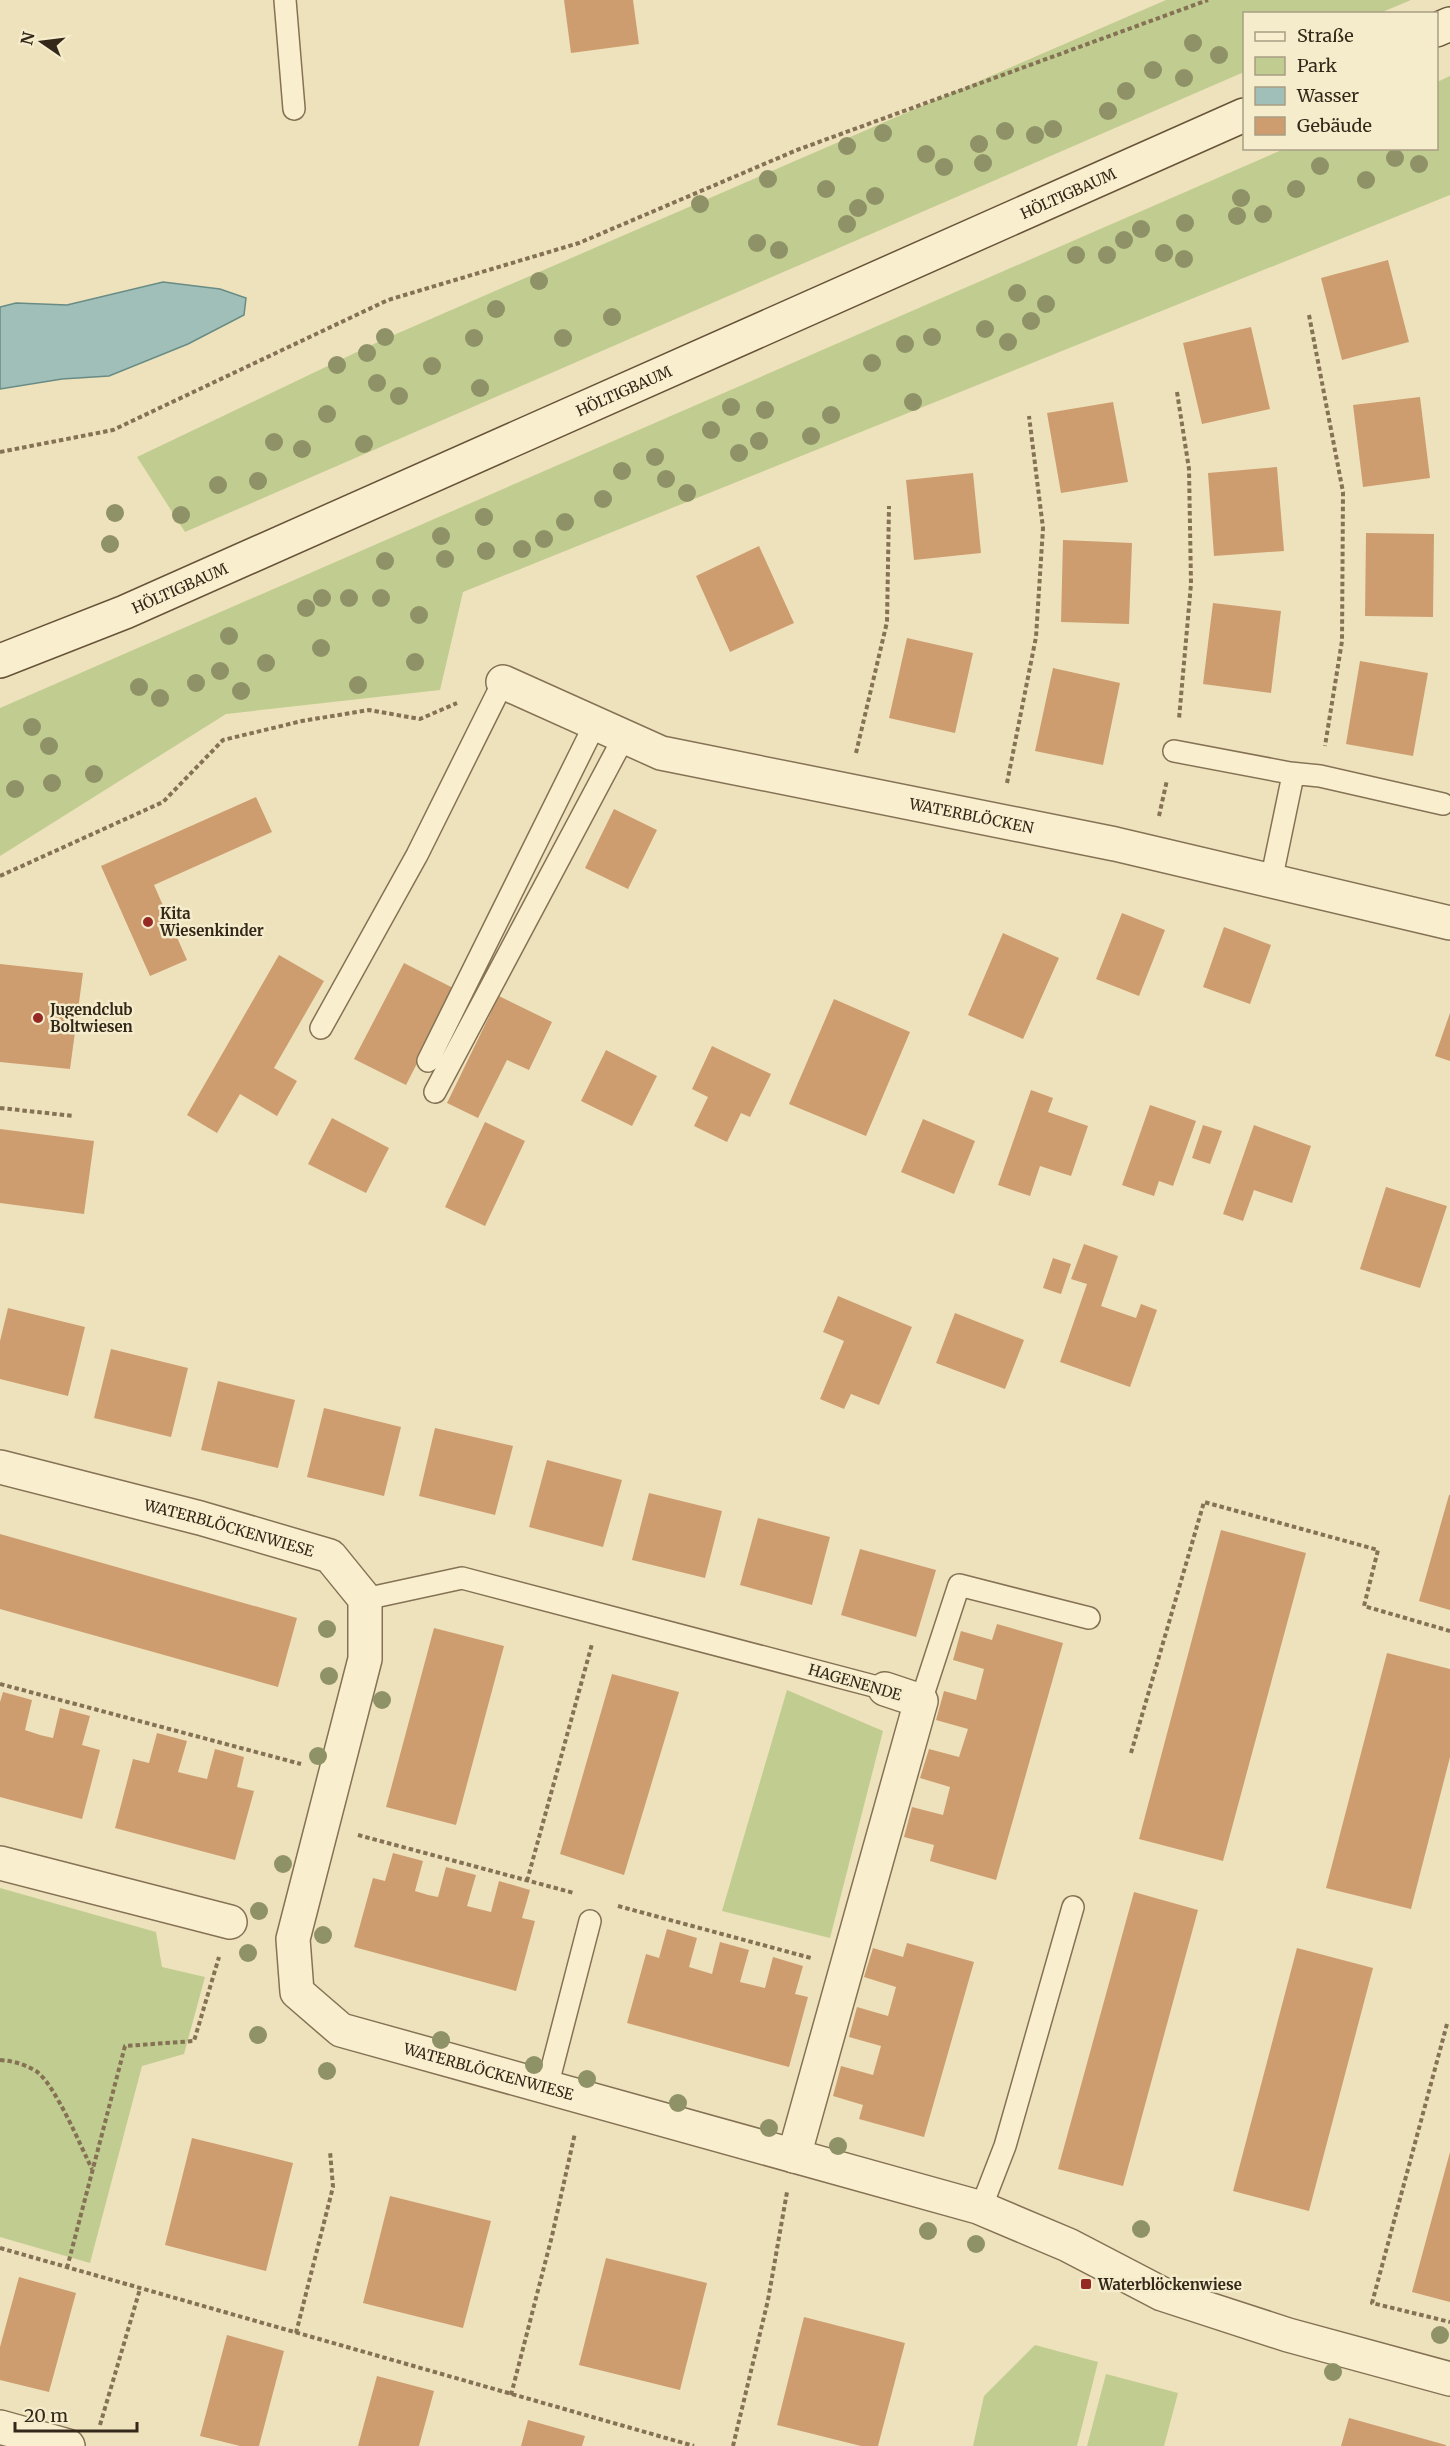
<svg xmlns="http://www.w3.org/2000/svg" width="1450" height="2446" font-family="Merriweather,serif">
<rect width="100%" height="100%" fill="#eee2bc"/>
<path fill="#c1cc90" d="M1166 0H1411L1380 13 1244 14V72L185 532 137 457 380 341Z
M1450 76V195L463 592 440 690 226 714 0 856V708L1284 149 1436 148 1437 82Z
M787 1690 883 1731 830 1938 722 1911Z
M0 1888 156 1932 162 1967 205 1977 184 2054 142 2066 90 2263 0 2237Z
M1035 2345 1098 2362 1077 2446H973L984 2396Z
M1106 2374 1178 2393 1164 2446H1087Z"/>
<path fill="#a0bfb8" stroke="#688c85" stroke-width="1.5" d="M163 282 220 289 246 298 244 315 188 344 109 376 62 379 0 389V307L16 303 67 305Z"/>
<path fill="#cd9d70" d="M564 0H633L639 44 571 53Z
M1388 260 1409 342 1342 360 1321 278Z
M1251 327 1270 409 1202 424 1183 343Z
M1420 397 1430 478 1363 487 1353 405Z
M1113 402 1128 482 1061 493 1047 413Z
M1277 467 1284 551 1214 556 1208 473Z
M973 473 981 553 914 560 906 480Z
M1366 533 1434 534 1433 617 1365 616Z
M1063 540 1132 543 1129 624 1061 622Z
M759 546 794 623 730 652 696 576Z
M1213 603 1281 611 1271 693 1203 684Z
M907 638 973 653 955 733 889 718Z
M1360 661 1428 673 1413 756 1346 744Z
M1053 668 1120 683 1103 765 1035 751Z
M256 797 272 832 154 885 187 960 150 976 101 866Z
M614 809 657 830 628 889 585 868Z
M1122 913 1165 930 1139 996 1096 979Z
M1224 927 1271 945 1250 1004 1203 987Z
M1003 933 1059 958 1023 1039 968 1015Z
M279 955 324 981 274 1068 297 1081 277 1116 240 1094 217 1133 187 1115Z
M404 963 455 989 406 1085 354 1059Z
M0 964 83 973 70 1069 0 1062Z
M499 996 552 1022 529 1070 507 1060 478 1118 447 1103Z
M834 999 910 1032 866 1136 789 1104Z
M1450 1013V1061L1435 1056Z
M712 1046 771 1074 750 1117 741 1113 727 1142 694 1126 708 1097 692 1089Z
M606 1050 657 1076 632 1126 581 1101Z
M1031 1090 1053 1098 1048 1112 1088 1126 1071 1176 1040 1166 1030 1196 998 1185Z
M1150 1105 1196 1121 1173 1186 1159 1181 1154 1196 1122 1185Z
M332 1118 389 1148 366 1193 308 1164Z
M923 1119 975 1141 954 1194 901 1172Z
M485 1122 525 1141 485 1226 445 1207Z
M1203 1125 1222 1131 1210 1164 1192 1158Z
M1254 1125 1311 1146 1292 1203 1254 1190 1243 1221 1223 1214Z
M0 1129 94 1141 84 1214 0 1203Z
M1386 1187 1447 1206 1420 1288 1360 1269Z
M1084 1244 1118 1256 1101 1306 1136 1318 1141 1304 1157 1310 1130 1387 1060 1362 1087 1284 1071 1279Z
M1053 1258 1071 1264 1061 1294 1043 1288Z
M838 1296 912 1327 879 1405 851 1394 844 1409 820 1399 844 1341 823 1332Z
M8 1308 85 1327 68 1396 0 1379V1341Z
M955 1313 1024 1340 1005 1389 936 1363Z
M111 1349 188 1368 171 1437 94 1418Z
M218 1381 295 1400 278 1468 201 1450Z
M324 1408 401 1427 384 1496 307 1477Z
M435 1428 513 1446 495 1515 419 1496Z
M547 1460 622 1480 603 1547 529 1527Z
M649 1493 722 1511 705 1578 632 1560Z
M1449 1495H1450V1610L1419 1601Z
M758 1518 830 1537 812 1605 740 1585Z
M1221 1530 1306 1553 1223 1861 1139 1839Z
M0 1534 297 1618 278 1687 0 1609Z
M860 1549 936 1570 916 1637 841 1615Z
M997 1624 1063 1643 996 1880 930 1861 934 1845 904 1837 912 1807 943 1815 950 1787 920 1778 929 1749 959 1757 968 1729 936 1720 944 1691 976 1700 984 1669 953 1660 961 1631 992 1640Z
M434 1628 504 1646 456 1825 386 1807Z
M1387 1653 1450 1669V1757L1411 1909 1326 1888Z
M612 1674 679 1692 624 1875 560 1854Z
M3 1692 32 1700 25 1730 40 1735 53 1738 60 1708 90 1716 82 1745 100 1750 82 1819 0 1797V1702Z
M157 1733 187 1741 178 1772 194 1776 207 1779 215 1749 244 1757 237 1787 254 1791 235 1860 115 1828 133 1759 149 1763Z
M393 1853 423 1861 415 1891 428 1895 438 1897 446 1867 476 1875 467 1906 491 1912 499 1881 530 1890 522 1918 535 1921 516 1991 354 1947 373 1878 385 1881Z
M1134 1892 1198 1910 1123 2186 1058 2169Z
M667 1929 697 1938 689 1967 712 1974 720 1942 749 1950 740 1982 765 1988 773 1957 803 1966 795 1994 808 1997 789 2067 627 2023 646 1954 659 1958Z
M907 1943 974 1962 924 2137 859 2119 863 2105 833 2096 841 2066 873 2075 881 2046 849 2037 857 2007 888 2016 896 1987 864 1977 873 1948 903 1957Z
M1297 1948 1373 1968 1309 2211 1233 2191Z
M192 2138 293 2163 266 2271 165 2245Z
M1450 2152V2302L1412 2292Z
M390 2196 491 2221 463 2328 363 2303Z
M606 2258 707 2283 680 2390 579 2365Z
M19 2277 76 2293 49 2392 0 2380V2347Z
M804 2317 905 2343 878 2446H861L777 2425Z
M227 2335 284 2351 259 2446H240L200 2436Z
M377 2376 434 2391 419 2446H358Z
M1349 2418 1446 2445V2446H1341Z
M528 2420 585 2436 582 2446H521Z"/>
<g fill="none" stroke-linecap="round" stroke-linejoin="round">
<defs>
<path id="lane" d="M285 0 294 109
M1174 751 1290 773 1292 780 1271 881
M1290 773 1320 776 1443 804
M321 1028 417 855 503 682
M428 1061 595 724
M435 1092 624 737
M365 1599 462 1578 885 1689
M921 1701 959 1585 1089 1618
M547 2087 590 1921
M981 2208 1005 2146 1073 1907"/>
<g id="street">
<path id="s1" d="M503 682 661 753 1115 844 1450 923"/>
<path id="s2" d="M0 1467 200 1518 330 1556 365 1599V1659L293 1939 297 1992 341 2030 978 2207 1068 2245 1162 2294 1288 2335 1450 2379"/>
<path d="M0 1863 230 1922"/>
<path d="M794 2156 921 1701 885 1689"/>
<path d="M0 2427 68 2446"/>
</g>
<g id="secondary">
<path d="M1436 30 1450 24"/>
<path id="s3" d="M0 661 125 612 1244 115"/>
</g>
</defs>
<use href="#lane" stroke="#857255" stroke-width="24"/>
<use href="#street" stroke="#857255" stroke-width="36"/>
<use href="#secondary" stroke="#675339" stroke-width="36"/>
<path stroke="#857255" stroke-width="4" stroke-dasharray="4.5 3" stroke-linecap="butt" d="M1309 315 1343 492 1342 641 1325 746
M1177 392 1189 469 1191 584 1179 719
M0 452 113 430 388 300 579 243 797 150 1208 0
M856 753 887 622 889 506
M1007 783 1036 637 1043 528 1029 416
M1159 816 1167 780
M0 876 163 802 223 740 302 721 369 710 420 719 457 703
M0 1108 74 1116
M0 1684 301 1764
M1131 1753 1204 1502 1378 1550 1364 1606 1450 1631
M358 1835 574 1893
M527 1881 592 1644
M618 1906 811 1958
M1447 2024 1372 2303 1450 2322
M0 2060C13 2061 24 2064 36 2071 55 2084 81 2147 92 2169
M0 2248 694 2446
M67 2268 125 2046 194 2041 219 1957
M296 2333 333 2187 330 2151
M511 2395 552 2236 575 2133
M100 2425 140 2289
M733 2446 768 2300 787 2192"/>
<use href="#lane" stroke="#f9efce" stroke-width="21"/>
<use href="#street" stroke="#f9efce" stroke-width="33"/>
<use href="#secondary" stroke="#f9efce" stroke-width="33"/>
</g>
<g fill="#8f9267">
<circle cx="1193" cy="43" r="9"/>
<circle cx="1219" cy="55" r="9"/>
<circle cx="1153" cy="70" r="9"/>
<circle cx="1184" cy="78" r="9"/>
<circle cx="1126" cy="91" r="9"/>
<circle cx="1108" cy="111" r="9"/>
<circle cx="1053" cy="129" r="9"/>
<circle cx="1005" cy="131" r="9"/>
<circle cx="883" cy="133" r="9"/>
<circle cx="1035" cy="135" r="9"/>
<circle cx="979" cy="144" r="9"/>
<circle cx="847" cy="146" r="9"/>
<circle cx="926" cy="154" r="9"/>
<circle cx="1395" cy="158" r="9"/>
<circle cx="983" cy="163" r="9"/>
<circle cx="1419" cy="164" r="9"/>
<circle cx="1320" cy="166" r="9"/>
<circle cx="944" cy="167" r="9"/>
<circle cx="768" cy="179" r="9"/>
<circle cx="1366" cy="180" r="9"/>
<circle cx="826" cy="189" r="9"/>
<circle cx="1296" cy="189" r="9"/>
<circle cx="875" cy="196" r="9"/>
<circle cx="1241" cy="198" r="9"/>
<circle cx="700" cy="204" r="9"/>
<circle cx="858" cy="208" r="9"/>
<circle cx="1263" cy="214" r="9"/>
<circle cx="1237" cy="216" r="9"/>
<circle cx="1185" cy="223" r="9"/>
<circle cx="847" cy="224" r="9"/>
<circle cx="1141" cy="229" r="9"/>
<circle cx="1124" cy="240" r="9"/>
<circle cx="757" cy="243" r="9"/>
<circle cx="779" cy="250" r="9"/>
<circle cx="1164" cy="253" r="9"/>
<circle cx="1076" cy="255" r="9"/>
<circle cx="1107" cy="255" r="9"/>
<circle cx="1184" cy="259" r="9"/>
<circle cx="539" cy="281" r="9"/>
<circle cx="1017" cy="293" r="9"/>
<circle cx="1046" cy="304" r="9"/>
<circle cx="496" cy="309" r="9"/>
<circle cx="612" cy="317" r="9"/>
<circle cx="1031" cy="321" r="9"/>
<circle cx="985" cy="329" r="9"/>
<circle cx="385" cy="337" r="9"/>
<circle cx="932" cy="337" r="9"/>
<circle cx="474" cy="338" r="9"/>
<circle cx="563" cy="338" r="9"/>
<circle cx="1008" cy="342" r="9"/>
<circle cx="905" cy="344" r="9"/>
<circle cx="367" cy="353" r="9"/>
<circle cx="872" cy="363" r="9"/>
<circle cx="337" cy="365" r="9"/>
<circle cx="432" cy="366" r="9"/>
<circle cx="377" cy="383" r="9"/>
<circle cx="480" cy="388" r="9"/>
<circle cx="399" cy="396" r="9"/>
<circle cx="913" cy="402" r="9"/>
<circle cx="731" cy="407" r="9"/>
<circle cx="765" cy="410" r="9"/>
<circle cx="327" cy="414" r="9"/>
<circle cx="831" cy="415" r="9"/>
<circle cx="711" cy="430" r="9"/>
<circle cx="811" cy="436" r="9"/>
<circle cx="759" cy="441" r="9"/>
<circle cx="274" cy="442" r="9"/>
<circle cx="364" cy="444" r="9"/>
<circle cx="302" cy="449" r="9"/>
<circle cx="739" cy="453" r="9"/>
<circle cx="655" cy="457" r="9"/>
<circle cx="622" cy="471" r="9"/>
<circle cx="666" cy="479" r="9"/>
<circle cx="258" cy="481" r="9"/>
<circle cx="218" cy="485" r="9"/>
<circle cx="687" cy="493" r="9"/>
<circle cx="603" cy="499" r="9"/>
<circle cx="115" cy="513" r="9"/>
<circle cx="181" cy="515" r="9"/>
<circle cx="484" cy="517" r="9"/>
<circle cx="565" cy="522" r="9"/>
<circle cx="441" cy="536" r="9"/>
<circle cx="544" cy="539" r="9"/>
<circle cx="110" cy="544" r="9"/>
<circle cx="522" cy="549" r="9"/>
<circle cx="486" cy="551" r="9"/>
<circle cx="445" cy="559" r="9"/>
<circle cx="385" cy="561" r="9"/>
<circle cx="322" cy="598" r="9"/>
<circle cx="349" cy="598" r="9"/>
<circle cx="381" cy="598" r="9"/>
<circle cx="306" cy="608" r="9"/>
<circle cx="419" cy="615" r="9"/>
<circle cx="229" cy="636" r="9"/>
<circle cx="321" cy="648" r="9"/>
<circle cx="415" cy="662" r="9"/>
<circle cx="266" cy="663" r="9"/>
<circle cx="220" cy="671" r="9"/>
<circle cx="196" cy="683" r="9"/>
<circle cx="358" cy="685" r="9"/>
<circle cx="139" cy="687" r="9"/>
<circle cx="241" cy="691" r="9"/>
<circle cx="160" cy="698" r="9"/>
<circle cx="32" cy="727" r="9"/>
<circle cx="49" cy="746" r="9"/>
<circle cx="94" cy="774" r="9"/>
<circle cx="52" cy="783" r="9"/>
<circle cx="15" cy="789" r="9"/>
<circle cx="327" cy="1629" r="9"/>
<circle cx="329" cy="1676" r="9"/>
<circle cx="382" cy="1700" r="9"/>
<circle cx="318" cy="1756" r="9"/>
<circle cx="283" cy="1864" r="9"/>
<circle cx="259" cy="1911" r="9"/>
<circle cx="323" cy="1935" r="9"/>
<circle cx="248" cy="1953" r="9"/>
<circle cx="258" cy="2035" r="9"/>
<circle cx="441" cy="2040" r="9"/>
<circle cx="534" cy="2065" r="9"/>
<circle cx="327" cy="2071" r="9"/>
<circle cx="587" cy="2079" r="9"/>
<circle cx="678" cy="2103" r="9"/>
<circle cx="769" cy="2128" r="9"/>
<circle cx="838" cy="2146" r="9"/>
<circle cx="1141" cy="2229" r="9"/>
<circle cx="928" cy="2231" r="9"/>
<circle cx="976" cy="2244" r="9"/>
<circle cx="1440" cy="2335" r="9"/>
<circle cx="1333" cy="2372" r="9"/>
</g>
<g fill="#952a24" stroke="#f5eccb" stroke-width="2">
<circle cx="148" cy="922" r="6"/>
<circle cx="38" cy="1018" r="6"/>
<rect x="1080" y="2278" width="12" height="12" rx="3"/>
</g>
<g text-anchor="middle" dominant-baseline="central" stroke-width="5" stroke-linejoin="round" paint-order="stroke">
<g font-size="15" fill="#34281a" stroke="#f5eccb">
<text stroke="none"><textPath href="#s3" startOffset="1166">HÖLTIGBAUM</textPath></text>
<text stroke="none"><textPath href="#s3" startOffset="680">HÖLTIGBAUM</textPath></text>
<text stroke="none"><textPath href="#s3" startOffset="194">HÖLTIGBAUM</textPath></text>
<text stroke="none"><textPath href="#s1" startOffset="490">WATERBLÖCKEN</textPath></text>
<text stroke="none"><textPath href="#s2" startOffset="237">WATERBLÖCKENWIESE</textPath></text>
<text transform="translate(855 1682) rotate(16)">HAGENENDE</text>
<text stroke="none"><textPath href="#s2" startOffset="1011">WATERBLÖCKENWIESE</textPath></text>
</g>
<g font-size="15" font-weight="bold" fill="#34281a" stroke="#f5eccb" text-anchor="start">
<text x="160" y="913">Kita<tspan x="160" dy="17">Wiesenkinder</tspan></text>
<text x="50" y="1009">Jugendclub<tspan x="50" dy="17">Boltwiesen</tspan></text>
<text x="1098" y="2284">Waterblöckenwiese</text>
</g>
</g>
<rect x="1243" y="12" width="195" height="138" fill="#f5eccb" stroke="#a89e84" stroke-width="1.5"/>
<rect x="1255" y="32" width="30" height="9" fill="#f9efce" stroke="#a89e84" stroke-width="1.5"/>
<text x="1297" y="42" font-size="18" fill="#34281a">Straße</text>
<rect x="1255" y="57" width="30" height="18" fill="#c1cc90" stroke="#a89e84" stroke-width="1.5"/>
<text x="1297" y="72" font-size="18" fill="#34281a">Park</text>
<rect x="1255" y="87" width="30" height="18" fill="#a0bfb8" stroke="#a89e84" stroke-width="1.5"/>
<text x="1297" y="102" font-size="18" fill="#34281a">Wasser</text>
<rect x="1255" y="117" width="30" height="18" fill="#cd9d70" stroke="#a89e84" stroke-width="1.5"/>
<text x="1297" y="132" font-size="18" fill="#34281a">Gebäude</text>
<g transform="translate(42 42) rotate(284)" stroke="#f5eccb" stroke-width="4.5" paint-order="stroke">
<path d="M0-4.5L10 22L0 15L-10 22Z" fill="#34281a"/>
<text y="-9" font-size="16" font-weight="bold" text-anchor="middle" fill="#34281a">N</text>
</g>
<path d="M15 2422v9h122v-9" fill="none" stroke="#34281a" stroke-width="3"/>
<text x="24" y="2422" font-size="18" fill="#34281a" stroke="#f5eccb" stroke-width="4.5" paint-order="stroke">20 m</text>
</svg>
